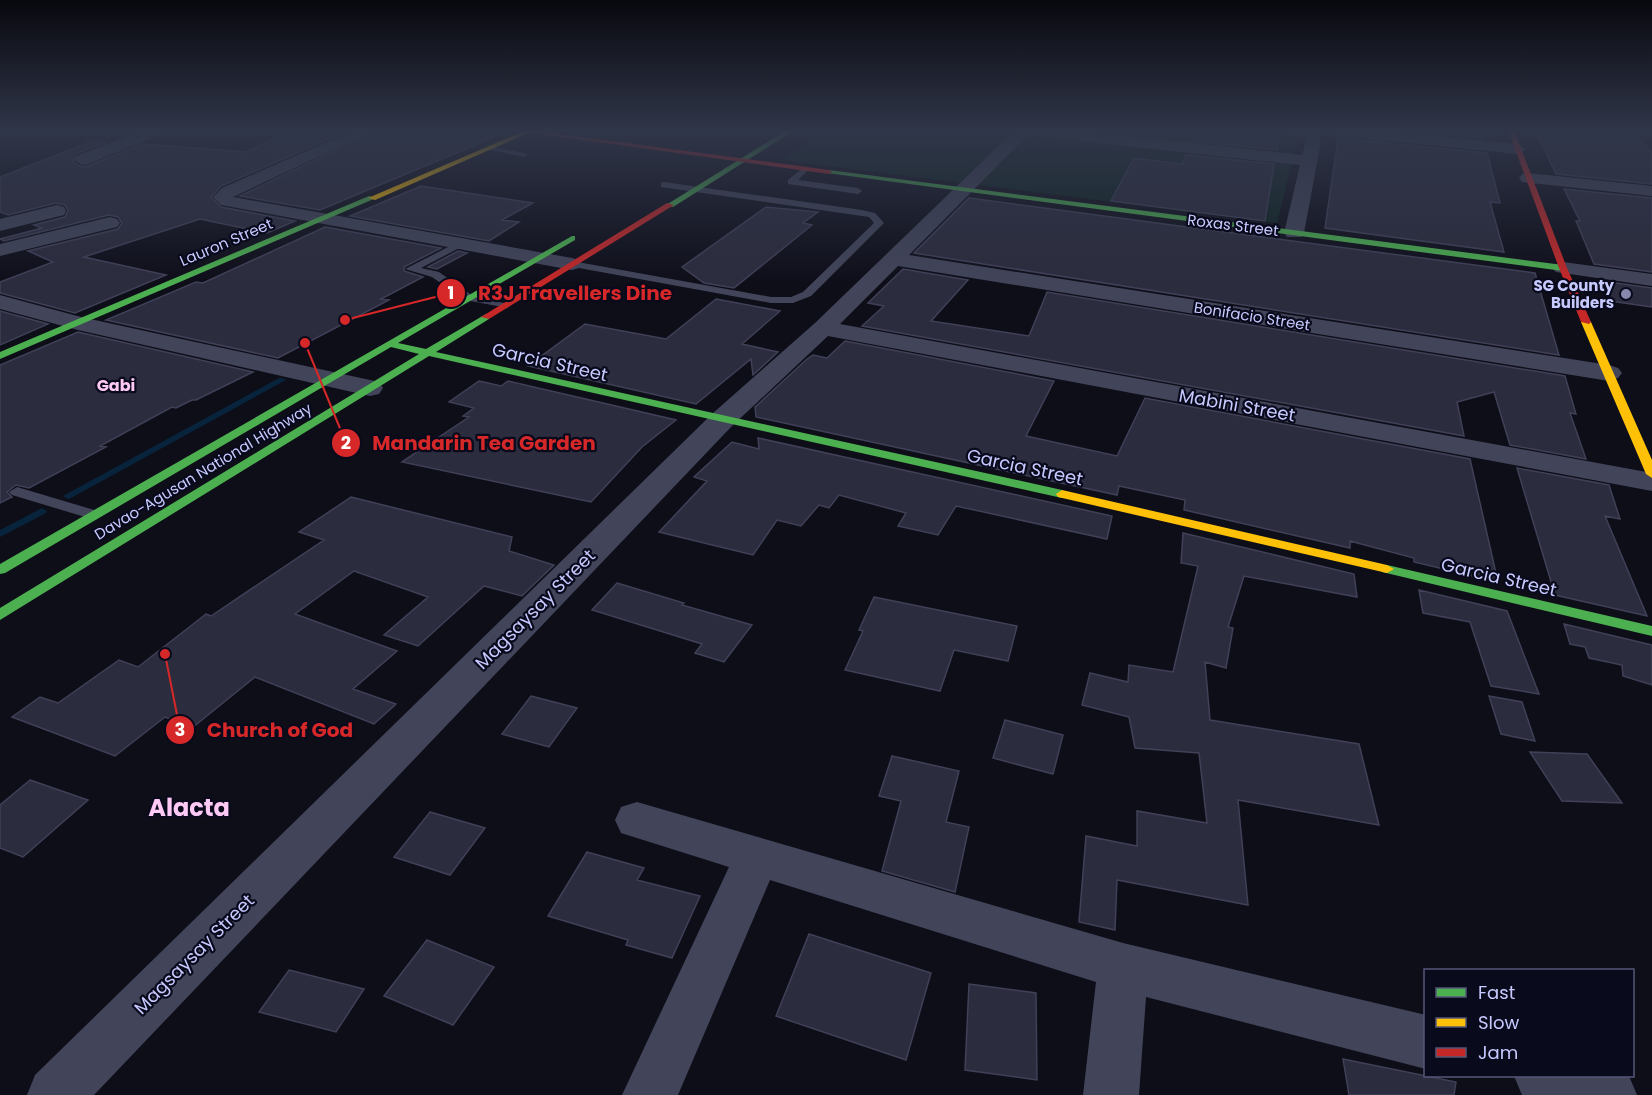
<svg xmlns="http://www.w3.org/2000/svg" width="1652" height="1095" font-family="Poppins,sans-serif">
<rect width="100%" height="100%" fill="#0e0e19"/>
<path fill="#0d2421" d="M829 130H1300L1277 223 782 160Z"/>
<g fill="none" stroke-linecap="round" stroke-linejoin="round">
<path fill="#08243c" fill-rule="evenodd" d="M279 378H282L286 380 71 498 68 499 63 496Z
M42 508 47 511 46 513 0 537V530Z"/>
</g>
<path fill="#2b2c3d" stroke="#404058" stroke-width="1.5" d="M291 130H349L221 186 211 197 221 207 295 221 267 233 200 219 84 257 166 275 75 313 0 293V282L53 262 28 251 118 229 122 223 118 217 109 215 4 241 0 239 42 228 34 225 65 217 68 210 65 205 56 203 8 215 0 212V177L93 141 107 142 75 154 73 162 81 167 88 166 142 144 246 152Z
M377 130H511L320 210 240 196Z
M1197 130H1249L1274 133 1279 136 1277 150 1192 141Z
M1404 130H1481L1483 138Z
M1535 130H1633L1652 153V184L1556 174Z
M1338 138 1487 153 1500 203 1490 202 1504 252 1325 228Z
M1186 155 1274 164 1265 221 1111 201 1134 158 1182 164Z
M421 186 533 203 502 220 519 222 489 241 350 216Z
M1564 189 1652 198V272L1594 264 1576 221H1580Z
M969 198 1535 273 1559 355 914 253Z
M766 207 818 212 803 223 812 225 734 288 704 283 682 267Z
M325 227 441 248 404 267V271L423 277 381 299 389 300 278 358 106 320 196 282 203 283Z
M458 251 467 253 437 269 428 267Z
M903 269 968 280 931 321 1029 336 1047 292 1565 376 1576 414 1570 413 1586 459 1510 445 1494 392 1457 402 1464 436 862 326 884 306 868 303Z
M1602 281 1652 288V307L1610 301Z
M716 299 780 311 742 344 778 352 753 375 751 359 696 404 528 366 585 324 666 339Z
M0 311 48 324 0 345Z
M78 332 253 372 196 400H192L176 408 172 407 100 446 106 447 29 488 16 485 7 492 12 497 0 503V365Z
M845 341 1054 381 1026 436 1117 456 1145 398 1470 459 1498 582 1414 562V558L1350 541V548L1184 510 1185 500 1119 486 1117 495 756 417 755 407 807 359 813 355 827 358Z
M479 381 501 386 508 381 676 420 642 447 591 502 402 462 469 417 463 416 474 408 449 402Z
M758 438 1112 516 1107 539 956 506 938 535 898 526 906 513 839 495 829 508 819 505 801 526 777 520 753 555 659 532 707 481 694 477 732 442 759 449Z
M1517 468 1609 485 1620 519 1605 516 1647 616 1555 595Z
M351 497 512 537 509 551 554 565 522 596 484 586 418 646 384 635 428 597 354 571 295 614 397 651 353 689 396 704 374 724 255 677 192 728 165 717 115 756 12 717 40 697 58 703 119 660 138 667 206 614 211 616 324 540 299 532Z
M1183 533 1354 574 1357 597 1244 576 1228 627 1233 628 1226 668 1205 662 1210 720 1359 744 1379 825 1238 800 1248 905 1117 880 1115 930 1079 922 1086 836 1137 846V811L1207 823 1199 753 1135 748 1129 717 1082 705 1090 673 1128 682 1129 665 1173 672 1198 566 1181 563Z
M617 583 684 603 682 605 752 625 724 662 695 653 702 644 592 610Z
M1419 590 1507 611 1539 694 1491 686 1470 622 1423 613Z
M874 597 1017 626 1008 661 954 650 940 691 845 670 863 631 859 630Z
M1564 624 1652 645V685L1623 676 1622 665 1589 658 1585 647 1570 644Z
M531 696 577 708 549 747 502 734Z
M1489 696 1522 702 1535 741 1501 734Z
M1005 720 1063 735 1053 774 993 758Z
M1530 752 1587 754 1622 803 1562 801Z
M892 756 959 771 946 822 969 827 955 892 882 871 901 801 879 796Z
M30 780 88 800 23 857 0 848V805Z
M430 812 485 828 450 875 394 857Z
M587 852 644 868 637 880 700 896 672 958 626 945 628 940 548 916Z
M809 934 931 973 906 1060 776 1016Z
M427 940 494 967 453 1025 384 996Z
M289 970 364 989 336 1032 259 1012Z
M969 984 1036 993 1037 1080 965 1070Z
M1343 1059 1456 1082 1454 1095H1349Z"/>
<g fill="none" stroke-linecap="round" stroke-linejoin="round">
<path fill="#42455a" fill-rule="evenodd" d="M487 146 524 153 528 155 524 157 490 150H487Z
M805 166 809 169 798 180 858 188 862 191 858 194 788 184V180Z
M664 182 862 210 875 213 884 223 811 296 793 303H771L568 266V262L572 261 771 297H791L803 292 874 223 869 217 862 216 661 187V183Z
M458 242 467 244 421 268 439 272 473 296 508 304V308L465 300 432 277 405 269Z
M17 487 101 512 103 515 95 520 12 495 9 492Z"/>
<path fill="#42455a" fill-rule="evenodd" d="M144 130H166L164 133 88 164 82 165 74 160 76 156Z
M355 130H375L233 197 572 258 579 260 582 264 579 268 572 270 227 206 221 205 213 197 222 188Z
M1015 130H1071L1302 155 1307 138 1281 135 1274 130H1319L1323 134 1319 138 1321 141 1304 233 1301 237H1287L1284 233 1300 165 1028 135 909 255 1609 365 1618 368 1622 373 1618 378 1609 381 898 266 840 324 1652 473V491L828 336 732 426 94 1095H27L35 1075 712 414 815 323Z
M1322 130H1378L1518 144 1526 149 1518 154 1329 135Z
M1528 173 1652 186V196L1522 182 1519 178 1522 174Z
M57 205 64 207 66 211 64 215 0 231V219Z
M110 217 117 219 120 223 117 227 0 256V244Z
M1563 262 1652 274V286L1556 272 1552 268 1556 264Z
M0 295 81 317 370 380 379 382 383 388 379 394 370 396 78 330 0 309Z
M637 802 1123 943 1426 1015V1069L1146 997 1139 1095H1083L1096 982 770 880 678 1095H622L729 867 621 833 615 820 621 807Z
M1514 1076H1629L1637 1095H1522Z"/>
<path fill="#4caf50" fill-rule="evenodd" d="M787 130H795L673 207 666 205Z
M829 170 1563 265 1567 268 1563 271 827 173Z
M369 196 376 198 0 359V352Z
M572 236H575V240L398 343 426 349 486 314 489 315V319L436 352 1062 490 1068 494 1062 498 429 356 0 620V608L419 354 391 347 5 573 0 574V564Z
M1387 565 1652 626V636L1382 572 1380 569 1382 566Z"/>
<path fill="#ffc107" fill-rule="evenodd" d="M526 130H535L375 200 368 198Z
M1583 320 1591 322 1652 460V478L1646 474 1581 322Z
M1062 490 1387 565 1394 569 1387 573 1058 497 1056 494Z"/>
<path fill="#c62828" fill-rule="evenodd" d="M529 130 829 170 832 172 829 174 525 132Z
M1508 130H1514L1567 268 1591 322 1589 324 1581 322 1559 268Z
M667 203 674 205 489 319 481 317Z"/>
</g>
<linearGradient id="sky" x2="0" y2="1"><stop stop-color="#08080e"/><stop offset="0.46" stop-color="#303649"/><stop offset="1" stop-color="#303649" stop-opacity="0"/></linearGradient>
<rect width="1652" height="284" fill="url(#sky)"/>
<circle fill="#8688ae" stroke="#0a0a1d" stroke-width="2" cx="1626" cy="294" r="6"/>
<g text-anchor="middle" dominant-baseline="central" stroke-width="4.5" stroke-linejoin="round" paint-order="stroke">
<g font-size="15" fill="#c7caff" stroke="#0a0a1d">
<text transform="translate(1233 225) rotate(7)">Roxas Street</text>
<text transform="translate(226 242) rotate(-23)">Lauron Street</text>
<text transform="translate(1252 316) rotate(9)">Bonifacio Street</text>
<text transform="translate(203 471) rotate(-31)">Davao-Agusan National Highway</text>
</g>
<g font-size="15" font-weight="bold" fill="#c7caff" stroke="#0a0a1d" text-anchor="end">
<text x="1614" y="285">SG County<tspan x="1614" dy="17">Builders</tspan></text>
</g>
<g font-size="16" font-weight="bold" fill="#ffc9f5" stroke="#0a0a1d">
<text x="116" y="385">Gabi</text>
</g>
<g font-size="18" fill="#c7caff" stroke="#0a0a1d">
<text transform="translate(550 362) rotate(13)">Garcia Street</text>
<text transform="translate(1237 405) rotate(10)">Mabini Street</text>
<text transform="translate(1025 467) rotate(12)">Garcia Street</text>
<text transform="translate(1499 577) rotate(13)">Garcia Street</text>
<text transform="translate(535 609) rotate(-45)">Magsaysay Street</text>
<text transform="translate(194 954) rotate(-45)">Magsaysay Street</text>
</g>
<g font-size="24" font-weight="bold" fill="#ffc9f5" stroke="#0a0a1d">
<text x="189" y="807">Alacta</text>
</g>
</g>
<path fill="none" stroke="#d62828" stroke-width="2" d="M345 320L451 293M305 343L346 443M165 654L180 730"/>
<g fill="#d62828" stroke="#0a0a1d" stroke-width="2">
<circle cx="345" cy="320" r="6"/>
<circle cx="305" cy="343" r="6"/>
<circle cx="165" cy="654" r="6"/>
<circle cx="451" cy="293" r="15"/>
<circle cx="346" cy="443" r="15"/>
<circle cx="180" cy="730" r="15"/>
</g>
<g font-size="18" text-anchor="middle" font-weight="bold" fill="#fff">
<text x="451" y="299">1</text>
<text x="346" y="449">2</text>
<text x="180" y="736">3</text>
</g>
<g font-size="20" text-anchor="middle" font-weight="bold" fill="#d62828" stroke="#0a0a1d" stroke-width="4.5" stroke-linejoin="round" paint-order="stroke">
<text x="575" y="300">R3J Travellers Dine</text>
<text x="484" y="450">Mandarin Tea Garden</text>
<text x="280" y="737">Church of God</text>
</g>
<rect x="1424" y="969" width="210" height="108" fill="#0a0a1d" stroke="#565777" stroke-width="1.5"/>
<rect x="1436" y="988" width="30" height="9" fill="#4caf50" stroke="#565777" stroke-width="1.5"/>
<text x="1478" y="999" font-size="18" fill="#c7caff">Fast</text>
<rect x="1436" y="1018" width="30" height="9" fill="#ffc107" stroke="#565777" stroke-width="1.5"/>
<text x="1478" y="1029" font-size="18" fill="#c7caff">Slow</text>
<rect x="1436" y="1048" width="30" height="9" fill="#c62828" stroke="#565777" stroke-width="1.5"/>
<text x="1478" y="1059" font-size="18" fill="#c7caff">Jam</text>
</svg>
